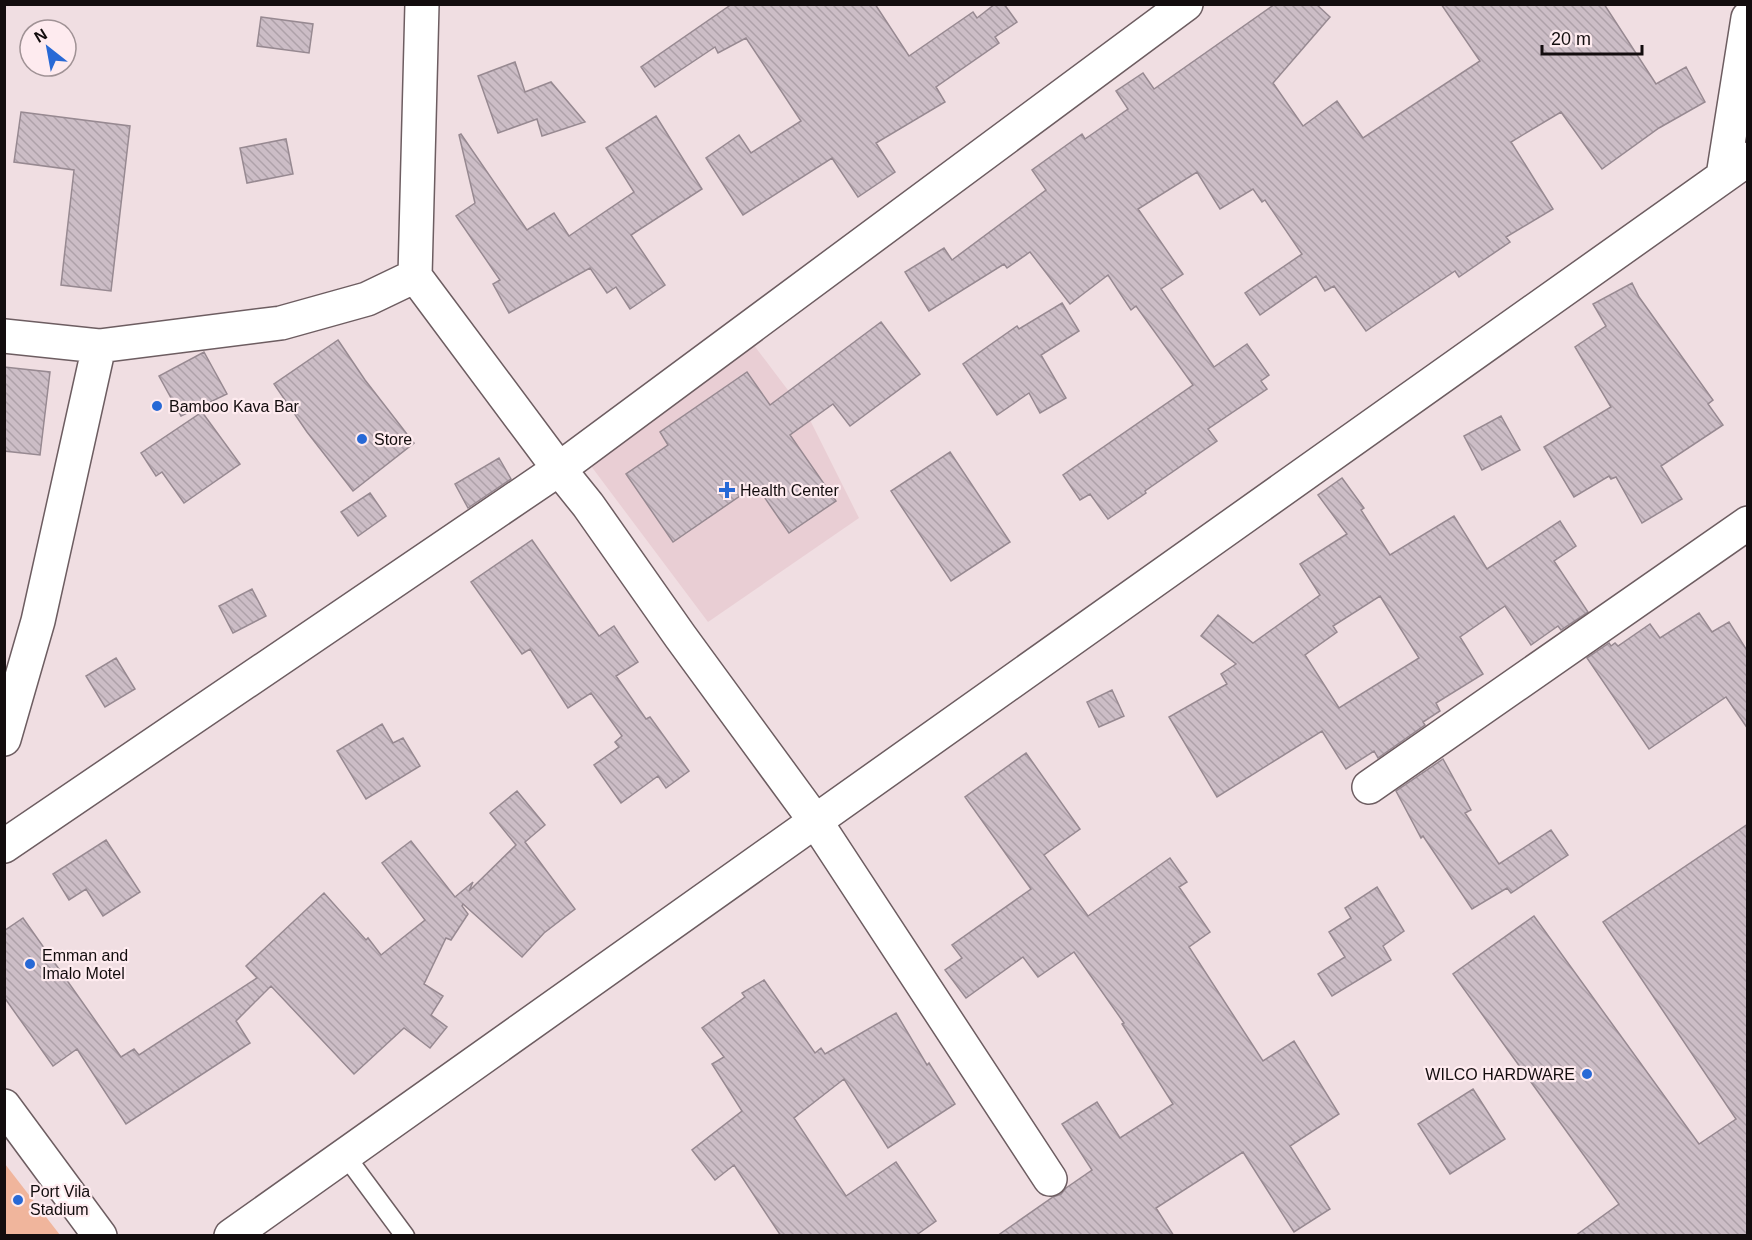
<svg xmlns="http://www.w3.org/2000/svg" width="1752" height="1240" font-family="Helvetica,sans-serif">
<defs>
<pattern id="building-back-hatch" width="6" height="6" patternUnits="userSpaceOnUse" patternTransform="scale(1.5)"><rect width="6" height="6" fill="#ccbdc6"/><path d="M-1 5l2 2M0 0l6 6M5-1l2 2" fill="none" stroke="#aea1a9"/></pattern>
</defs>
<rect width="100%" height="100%" fill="#f0dee2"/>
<path fill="#e9ced4" d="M750 340 809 418 859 518 708 622 588 462Z"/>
<path fill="#f0b59c" d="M4 1164H5L60 1235H5Z"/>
<path fill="url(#building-back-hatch)" stroke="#978991" stroke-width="1.5" fill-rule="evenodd" d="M732 4H875L909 56 973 12 977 18 995 4H1004L1017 22 995 37 999 43 936 87 945 102 876 143 895 172 858 197 832 158 743 215 706 158 739 135 751 153 801 121 746 38 718 53 715 47 655 87 641 67Z
M1275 4H1316L1330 17 1273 83 1303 126 1337 101 1363 138 1480 61 1441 4H1604L1656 84 1686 67 1705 102 1659 128 1602 169 1561 112 1511 142 1553 209 1506 237 1510 242 1459 277 1455 271 1366 331 1334 286 1325 291 1316 276 1260 315 1245 293 1302 254 1265 200 1262 202 1253 189 1220 209 1197 172 1138 209 1183 274 1161 289 1214 367 1247 344 1269 375 1261 381 1267 389 1208 429 1217 441 1145 491 1146 493 1108 519 1090 494 1080 500 1063 475 1193 385 1136 306 1131 310 1108 275 1070 304 1030 252 1007 268 1004 264 929 311 905 272 944 248 952 260 1046 190 1032 170 1082 134 1085 139 1128 109 1116 91 1143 73 1154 89Z
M261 17 313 24 309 53 257 46Z
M515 62 525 92 551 82 585 122 542 136 537 119 498 133 478 76Z
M21 112 130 126 111 291 61 285 74 170 14 162Z
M656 116 702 189 631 235 665 285 630 309 616 287 607 293 590 268 509 313 493 284 500 280 456 216 475 203 459 135 461 134 527 230 554 213 569 236 634 192 606 148Z
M286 139 293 174 247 183 240 148Z
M1632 283 1639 297 1713 400 1708 404 1723 425 1661 466 1682 499 1642 523 1616 477 1611 479 1609 476 1574 497 1544 447 1611 407 1575 347 1606 326 1593 304Z
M1062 303 1079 331 1041 355 1066 398 1040 413 1029 393 997 415 963 364 1017 326 1019 329Z
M881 322 920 374 850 426 833 404 790 435 836 501 789 533 756 485 673 542 626 474 668 445 660 432 747 372 770 405Z
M338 340 365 380 414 443 353 491 307 432 274 384Z
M204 352 227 394 181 416 159 376Z
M4 367 50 372 40 455 4 451Z
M202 412 240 464 184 503 162 472 156 476 141 453Z
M1501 416 1520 450 1482 470 1464 436Z
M950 452 1010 542 951 581 891 491Z
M499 458 511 479 468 508 455 484Z
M1342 478 1364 508 1361 510 1390 555 1454 516 1487 569 1560 521 1576 546 1554 561 1588 612 1561 630 1558 626 1531 645 1505 606 1460 637 1483 674 1436 703 1440 711 1423 722 1425 725 1378 758 1374 751 1346 769 1322 731 1217 797 1169 717 1227 684 1221 674 1236 664 1201 636 1218 615 1253 643 1320 595 1300 564 1347 534 1318 495ZM1380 596 1419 658 1339 708 1305 655 1337 632 1333 626Z
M370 493 386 516 358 536 341 512Z
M532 540 599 636 614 626 638 662 616 676 646 719 650 717 689 771 666 788 658 776 621 803 594 765 619 747 615 742 622 736 591 693 568 708 530 649 522 654 471 582Z
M252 589 266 616 233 633 219 606Z
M1699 613 1712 632 1729 622 1748 652V729L1726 697 1649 749 1587 658 1609 643 1611 646 1615 643 1618 646 1650 624 1660 638Z
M116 658 135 689 105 707 86 676Z
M1112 690 1124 716 1099 727 1087 702Z
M382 724 393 743 403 738 420 766 366 799 337 751Z
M1026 753 1080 829 1044 855 1088 916 1170 858 1187 882 1179 887 1210 932 1189 947 1263 1061 1294 1041 1339 1114 1290 1146 1330 1209 1294 1232 1243 1152 1156 1208 1174 1236H997L1053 1197 1061 1194 1066 1188 1092 1170 1062 1124 1097 1102 1120 1138 1173 1104 1122 1024 1124 1023 1074 952 1038 977 1023 957 966 998 945 970 962 958 952 945 1031 889 965 797Z
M1443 759 1471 810 1465 813 1499 864 1551 830 1568 855 1511 893 1507 888 1472 909 1423 836 1421 838 1396 791Z
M517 791 545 825 525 842 575 909 544 933 522 957 463 904 462 906 468 914 451 940 446 938 424 984 443 996 431 1015 447 1027 430 1048 404 1028 354 1074 271 986 236 1021 250 1043 126 1124 77 1049 53 1066 4 997V931L23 918 121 1057 134 1049 139 1055 257 978 246 966 324 893 366 940 368 938 381 955 425 920 382 863 411 841 455 897 473 882 469 891 516 845 490 813Z
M1748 824V1236H1575L1619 1204 1453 974 1534 916 1699 1144 1736 1119 1603 922Z
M106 840 140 892 103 916 86 889 69 900 53 874Z
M1377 887 1404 931 1383 946 1391 960 1332 996 1318 974 1345 957 1329 932 1351 918 1345 908Z
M764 980 815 1053 821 1048 825 1054 896 1013 927 1065 929 1063 955 1104 888 1148 844 1079 794 1118 846 1196 896 1162 936 1221 915 1236H781L734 1165 715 1180 692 1150 742 1111 712 1064 724 1057 702 1028 745 997 742 993Z
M1473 1089 1505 1139 1450 1174 1418 1124Z"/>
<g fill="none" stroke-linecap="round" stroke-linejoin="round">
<defs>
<path id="service" d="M345 1155 405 1236"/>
<path id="minor" d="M1723 176 1748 18
M415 276 422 4
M4 336 99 346
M4 739 38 621 99 346 281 323 367 299 415 276 559 469 588 505 680 636 816 822 1050 1179
M1369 787 1748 523
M4 846 559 469 1186 4
M4 1106 100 1236
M231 1236 1748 159"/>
</defs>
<use href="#service" stroke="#6d5d61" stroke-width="21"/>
<use href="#minor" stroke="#6d5d61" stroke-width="36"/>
<use href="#service" stroke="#fff" stroke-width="18"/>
<use href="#minor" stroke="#fff" stroke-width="33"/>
</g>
<g fill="#2869d6" stroke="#feebef" stroke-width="2">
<circle cx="157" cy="406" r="6"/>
<circle cx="362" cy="439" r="6"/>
<path d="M724 481h6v6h6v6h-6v6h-6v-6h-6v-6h6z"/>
<circle cx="30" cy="964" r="6"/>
<circle cx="1587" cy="1074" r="6"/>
<circle cx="18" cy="1200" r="6"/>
</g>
<g text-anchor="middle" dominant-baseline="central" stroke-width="4.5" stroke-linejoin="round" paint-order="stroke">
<g font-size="16" fill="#130d0e" stroke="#feebef" text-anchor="start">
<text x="169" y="406">Bamboo Kava Bar</text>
<text x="374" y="439">Store</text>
<text x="740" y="490">Health Center</text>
<text x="42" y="955">Emman and<tspan x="42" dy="18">Imalo Motel</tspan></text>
<text x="1575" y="1074" text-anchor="end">WILCO HARDWARE</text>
<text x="30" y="1191">Port Vila<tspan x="30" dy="18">Stadium</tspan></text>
</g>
</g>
<rect width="1752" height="1240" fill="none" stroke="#130d0e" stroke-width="12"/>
<g transform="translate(48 48) rotate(329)"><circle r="28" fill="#feebef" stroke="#a09295" stroke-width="1.5"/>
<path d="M0-4.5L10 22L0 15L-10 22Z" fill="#2869d6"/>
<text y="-9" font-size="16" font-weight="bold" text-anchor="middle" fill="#130d0e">N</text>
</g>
<path d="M1542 45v9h100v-9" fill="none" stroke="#130d0e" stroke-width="3"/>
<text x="1551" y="45" font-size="18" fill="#130d0e" stroke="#feebef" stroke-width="4.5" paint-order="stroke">20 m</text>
</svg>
